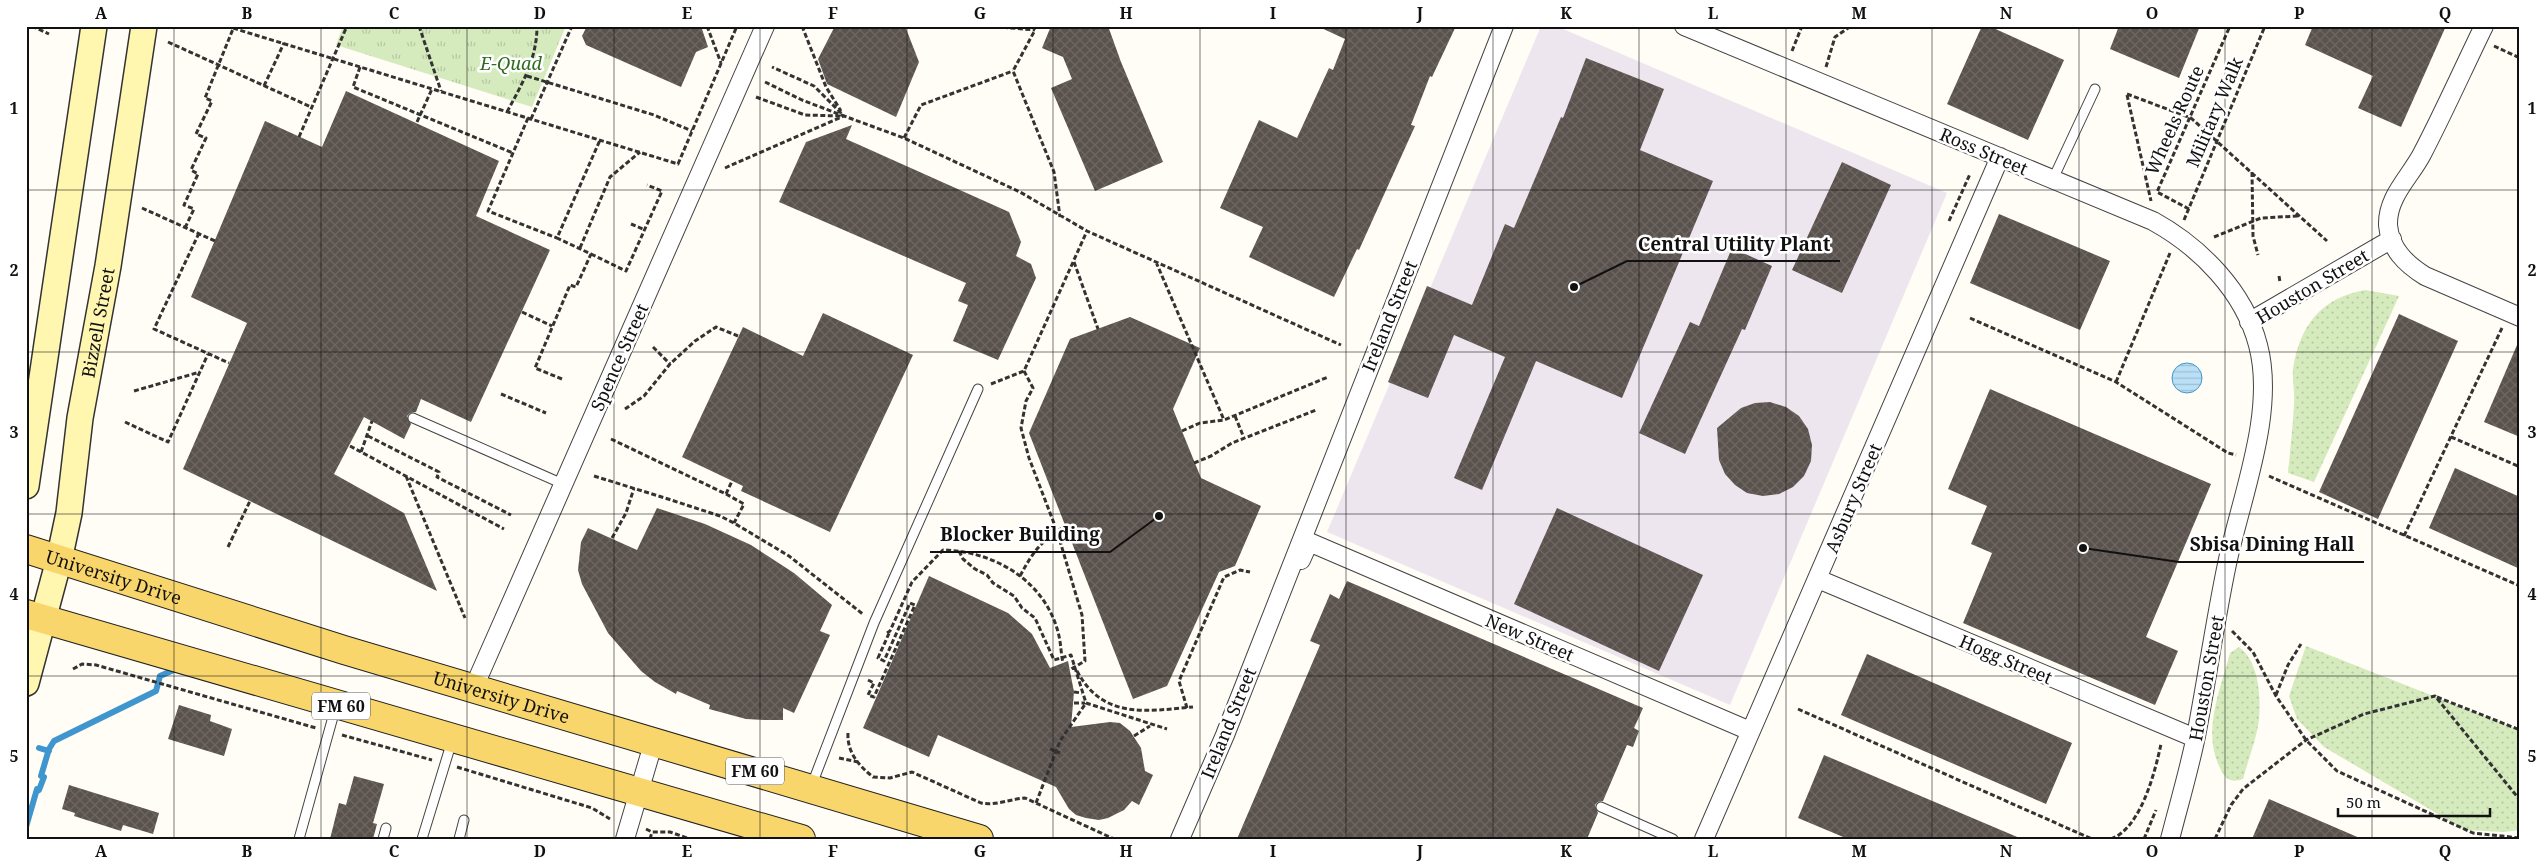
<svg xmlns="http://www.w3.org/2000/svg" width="2546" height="865" font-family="'Noto Serif',serif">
<defs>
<pattern id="grass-dots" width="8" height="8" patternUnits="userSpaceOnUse" patternTransform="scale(1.25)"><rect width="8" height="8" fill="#d5ebbd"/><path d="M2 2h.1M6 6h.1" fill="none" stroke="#b6c8a1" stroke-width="1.8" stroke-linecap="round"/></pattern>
<pattern id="park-tufts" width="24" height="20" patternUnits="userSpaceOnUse" patternTransform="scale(1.25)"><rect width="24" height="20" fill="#d5ebbd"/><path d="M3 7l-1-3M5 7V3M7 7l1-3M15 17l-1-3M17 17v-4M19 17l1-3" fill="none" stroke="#b6c8a1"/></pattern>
<pattern id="water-rules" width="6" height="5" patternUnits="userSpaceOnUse" patternTransform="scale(1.25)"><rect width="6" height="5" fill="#b9e0f7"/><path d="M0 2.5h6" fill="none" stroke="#9ebfd3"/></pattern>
<pattern id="building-cross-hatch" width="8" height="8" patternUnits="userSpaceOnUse" patternTransform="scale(1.25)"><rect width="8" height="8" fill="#5a524d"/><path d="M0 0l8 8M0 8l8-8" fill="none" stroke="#6d6662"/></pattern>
</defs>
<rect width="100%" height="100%" fill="#fffdf5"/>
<path fill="#eee6ef" d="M1541 26H1556L1947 193 1730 705 1327 532Z"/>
<path fill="url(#grass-dots)" d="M2365 290 2399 296 2314 482 2288 473C2290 450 2293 427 2294 404 2295 392 2292 380 2293 369 2300 325 2321 298 2365 290Z
M2306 646 2520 730V830L2504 832 2465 830 2324 747 2297 719 2289 696Z
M2239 647C2259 661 2261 697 2259 719 2257 738 2248 760 2243 779 2232 783 2226 780 2221 770 2201 733 2220 691 2230 653Z"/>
<path fill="url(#park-tufts)" d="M343 26H566L532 107 336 45Z"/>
<path fill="url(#water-rules)" stroke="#3f96cf" d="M2172 378a15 15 0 1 1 30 0a15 15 0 1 1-30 0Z"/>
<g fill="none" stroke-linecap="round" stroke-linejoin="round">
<path stroke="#3f96cf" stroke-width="6" d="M39 748 49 751
M26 827 37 789 39 790 44 777 41 776 49 749 54 741 156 691 160 676 176 669"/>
</g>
<path fill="url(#building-cross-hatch)" d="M587 26H701L708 47 696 52 681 87 586 45 582 36Z
M835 26H905L919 62 896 117 827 84 818 59Z
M1051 26H1108L1121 62 1163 162 1095 191 1051 88 1072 79 1063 57 1042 48Z
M1317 26H1456L1432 77 1430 76 1411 125 1415 126 1359 250 1357 249 1334 297 1249 257 1263 227 1220 208 1259 120 1297 138 1329 68 1333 70 1345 39Z
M1982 26H1989L2064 60 2028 140 1947 104Z
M2119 26H2200L2179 78 2110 49Z
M2313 26H2446L2401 127 2358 108 2373 76 2305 45Z
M1586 58 1664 89 1640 150 1713 181 1622 398 1536 361 1482 490 1454 478 1505 357 1454 335 1428 398 1388 382 1427 286 1472 305 1505 224 1514 228 1561 117 1563 118Z
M346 91 499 161 476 216 550 250 471 422 421 399 416 412 410 413 407 416 411 424 404 439 364 417 334 474 404 513 437 591 183 469 247 323 191 297 265 121 322 147Z
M852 125 846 139 1009 212 1021 242 1016 256 1031 264 1036 278 998 360 953 341 968 305 958 301 966 283 779 202 806 142Z
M1842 162 1891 185 1842 293 1792 270Z
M1999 214 2110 261 2080 330 1970 283Z
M1732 248 1772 266 1745 330 1742 329 1685 454 1639 433 1690 322 1699 326Z
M823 313 913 355 830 532 741 491 743 486 682 457 743 327 803 356Z
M2399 314 2458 341 2378 519 2319 492Z
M1130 317 1200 348 1173 409 1201 478 1261 506 1235 566 1219 572 1167 686 1133 699 1029 433 1070 339Z
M2520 338V437L2484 422Z
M1990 389 2211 484 2146 637 2178 651 2155 705 1963 623 1992 553 1971 544 1987 506 1948 489Z
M1770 402 1786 407 1799 416 1808 429 1812 445 1811 461 1804 476 1793 487 1779 494 1763 496 1747 493 1735 485 1725 474 1719 460 1717 428 1741 408 1755 403Z
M2455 468 2520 497V569L2429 528Z
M657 508 705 524 751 545 794 573 832 605 820 631 830 635 794 713 783 708V720H765L746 719 709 709 710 705 677 691 676 694 655 682 641 671 608 633 582 584 578 570 581 542 588 528 637 550Z
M1557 508 1703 575 1659 671 1514 604Z
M929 576 1008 613 1032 634 1050 668 1068 661 1074 692 1071 727 1110 722 1120 723 1130 731 1141 748 1145 771 1153 775 1139 805 1132 801 1124 810 1108 818 1099 820 1086 818 1076 815 1069 809 1056 787 938 735 929 757 863 728Z
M1347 581 1643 708 1634 728 1639 731 1633 747 1627 745 1603 801 1598 802 1595 805 1598 813 1587 839H1237L1320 645 1310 641 1330 594 1339 599Z
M1867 654 2072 743 2046 804 1841 715Z
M179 705 211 715 210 721 232 729 224 756 168 739Z
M1824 755 2022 839H1848L1798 818Z
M354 776 384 784 373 823 377 824 373 839H330L339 803 346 805Z
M69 785 159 813 153 834 123 825 121 831 74 816 75 813 62 809Z
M2269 799 2362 839H2252Z"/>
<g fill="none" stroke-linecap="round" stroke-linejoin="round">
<defs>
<path id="lane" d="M2053 179 2095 89
M413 418 563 484
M811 787 874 623 978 389
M1601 807 1673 839
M299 839 336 706
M383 839 386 828
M422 839 452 741
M459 839 464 820"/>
<path id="street" d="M1684 26 2153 221C2200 247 2244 291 2258 345 2276 412 2241 497 2227 564 2215 621 2207 679 2196 736 2189 770 2179 804 2170 839
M2484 26C2463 69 2444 112 2422 154 2410 177 2387 197 2388 225 2390 249 2406 264 2425 276L2520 317
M2249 322 2392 239
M1301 560 1309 542 1750 731
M1818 579 2195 738
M474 687 765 26
M625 839 654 741
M1180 839 1225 735 1504 26
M1704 839 2000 157"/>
<g id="secondary">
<path d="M26 486 94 26"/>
<path id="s1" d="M26 683 59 560 69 513 80 418 108 266 144 26"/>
</g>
<g id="primary">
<path id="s2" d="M26 549 344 650 979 839"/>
<path d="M26 614 801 839"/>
</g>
</defs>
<use href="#lane" stroke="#444" stroke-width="11"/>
<use href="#street" stroke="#444" stroke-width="20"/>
<use href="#secondary" stroke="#333" stroke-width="28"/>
<use href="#primary" stroke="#222" stroke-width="30"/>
<path stroke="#333" stroke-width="3" stroke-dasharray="5 2.5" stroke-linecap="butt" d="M32 26 49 34
M226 26 678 164 737 26
M419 26 441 91
M707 26 721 63
M802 26 826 87 841 111
M988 26 1035 30
M1032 26 1035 30 1013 71 1054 172 1060 217
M168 42 311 107
M2494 46 2520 58
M1792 51 1802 26
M360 67 353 87 513 153
M1826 67 1835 37 1851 26
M527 76 654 115 692 131
M765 82 802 100 844 116 814 86 772 67
M264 86 284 43
M2127 94 2191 118 2327 241
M2127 95 2151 201
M756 97 805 115 841 116
M507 112C522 84 537 59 537 26
M528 118 488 211 557 238
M531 119 572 26
M417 122 432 89
M299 137 347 26
M904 138 921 105 1013 71
M725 168 844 116 904 138 1020 192 1087 231 1341 345
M2252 172 2253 236 2258 255
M142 208 215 241
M2189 209 2157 192 2230 26
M2184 220 2265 26
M1949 221 1970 174
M631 224 645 230
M185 228 194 209 184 205 198 174 191 170 206 138 196 134 212 101 205 98 233 29
M199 233 154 329 229 363
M2214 237 2261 218 2299 216
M580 248 610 177 640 152
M591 254 626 271 662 191 647 185
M1074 262 1098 329
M1156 262 1224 420
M2279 276 2280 282
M522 312 552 326
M1970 318 2116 382 2228 453 2236 455
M653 347 670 364
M1024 371 1033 388 1026 401 1021 428 1029 458 1057 531 1082 615 1085 661 1071 669
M562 379 535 368 570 285 576 287 591 254 557 238 600 140
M2116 382 2170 253
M991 384 1024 371 1087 231
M134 391 200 372
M501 394 546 413
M625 409 644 396 670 364 695 341 716 327 738 336
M1235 416 1244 438
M125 422 168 442 208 354
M1182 431 1200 423 1224 420 1328 377
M368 436 439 472 437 477 511 515
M2451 437 2520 467
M611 439 726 494 732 481
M350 446 504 529
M361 452 372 421
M1194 463 1211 456 1232 443 1316 410
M406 476 465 618
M594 476 665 498 720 516 734 523 789 556 864 615
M2269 476 2520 586
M726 494 744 504 734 523
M2404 536 2502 328
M612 538 626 513 634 488
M228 547 250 501
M959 551 963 559 975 569 987 575 993 583 1014 596 1022 608 1035 618 1054 660 1071 655 1086 703 1167 729
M1020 576C1033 552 1041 540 1066 526
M2232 631 2253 652 2276 696 2306 740 2337 771 2473 833 2520 838
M887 633 890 631 912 582 943 550C995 551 1047 582 1059 636 1061 645 1061 654 1063 663
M73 669 82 664 96 665 316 728
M1077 671C1103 720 1147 711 1193 707
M868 680 874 683 868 695 874 697 915 605 910 603 884 661 878 658 890 631
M1074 692 1082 693
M2276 695 2288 665 2301 644
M2437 697 2520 730
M1074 703H1085
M1187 708 1179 681 1224 577 1240 570 1250 572
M1798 709 2092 839
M848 733C847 752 858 765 873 777L890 778 912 772 981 803C996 806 1010 799 1025 798L1114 839
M342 735 432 760
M1134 736 1150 726
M1050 749 1060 753
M839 758 858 762
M457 767 592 808 610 819
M1036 803 1060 741 1086 703
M646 829 652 832H670L690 839
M650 839 652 832
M2111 839C2141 828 2155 772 2161 744
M2144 839 2156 810
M2215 839 2231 805 2243 789 2306 740 2364 714 2435 696 2520 800"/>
<use href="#lane" stroke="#fff" stroke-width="9"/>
<use href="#street" stroke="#fff" stroke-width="18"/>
<use href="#secondary" stroke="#fff6b0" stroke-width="25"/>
<use href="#primary" stroke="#f9d66b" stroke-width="28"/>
</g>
<path fill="none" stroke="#111" stroke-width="1" stroke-opacity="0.55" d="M174 26V839M321 26V839M467 26V839M614 26V839M760 26V839M907 26V839M1053 26V839M1200 26V839M1346 26V839M1493 26V839M1639 26V839M1786 26V839M1932 26V839M2079 26V839M2225 26V839M2372 26V839M26 190H2520M26 352H2520M26 514H2520M26 676H2520"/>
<g text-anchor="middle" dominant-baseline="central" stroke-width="5" stroke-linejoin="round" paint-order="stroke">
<g fill="#fff" stroke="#585858" stroke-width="1">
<rect x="312" y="692.5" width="58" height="27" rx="4"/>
<rect x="726" y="757.5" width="58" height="27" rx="4"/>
</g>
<g font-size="16" font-weight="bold" fill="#111">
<text x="341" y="706">FM 60</text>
<text x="755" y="771">FM 60</text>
</g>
<g font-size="18" font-style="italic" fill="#2f6b1f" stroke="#fff">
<text x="511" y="63">E-Quad</text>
</g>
<g font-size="18" fill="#111" stroke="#fff">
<text transform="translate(2214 112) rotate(-67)">Military Walk</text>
<text transform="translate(2174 120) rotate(-66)">Wheels Route</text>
<text transform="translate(1984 151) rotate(23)">Ross Street</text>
<text transform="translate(2312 286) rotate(-31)">Houston Street</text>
<text transform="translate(1389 316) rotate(-68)">Ireland Street</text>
<text stroke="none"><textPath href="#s1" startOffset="368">Bizzell Street</textPath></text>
<text transform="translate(619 357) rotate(-66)">Spence Street</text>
<text transform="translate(1853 498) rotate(-67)">Asbury Street</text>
<text stroke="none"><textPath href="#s2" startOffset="92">University Drive</textPath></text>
<text transform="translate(1530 637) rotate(23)">New Street</text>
<text transform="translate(2006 659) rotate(23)">Hogg Street</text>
<text transform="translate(2206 678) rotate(-80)">Houston Street</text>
<text stroke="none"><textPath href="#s2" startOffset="498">University Drive</textPath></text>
<text transform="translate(1228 723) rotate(-68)">Ireland Street</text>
</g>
</g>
<path fill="none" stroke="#111" stroke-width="2" d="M1574 287L1627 261H1840M1159 516L1110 552H930M2083 548L2179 562H2364"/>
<g fill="#111" stroke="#fff" stroke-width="2">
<circle cx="1574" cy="287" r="5"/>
<circle cx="1159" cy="516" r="5"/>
<circle cx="2083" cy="548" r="5"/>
</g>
<g font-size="19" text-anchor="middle" font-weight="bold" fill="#111" stroke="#fff" stroke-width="5" stroke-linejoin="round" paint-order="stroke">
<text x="1734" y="251">Central Utility Plant</text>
<text x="1020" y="541">Blocker Building</text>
<text x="2272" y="551">Sbisa Dining Hall</text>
</g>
<rect width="2546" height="865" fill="none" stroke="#ffffff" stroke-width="55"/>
<path d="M2338 808v8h152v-8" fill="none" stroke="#111111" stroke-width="2.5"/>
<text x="2346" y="808" font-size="15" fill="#111111" stroke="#ffffff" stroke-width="4" paint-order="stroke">50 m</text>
<rect x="28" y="28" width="2490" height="810" fill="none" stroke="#111" stroke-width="2"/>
<g font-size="16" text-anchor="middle" font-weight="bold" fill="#111">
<text x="101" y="19">A</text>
<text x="247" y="19">B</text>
<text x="394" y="19">C</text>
<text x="540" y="19">D</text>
<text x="687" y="19">E</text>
<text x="833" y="19">F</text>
<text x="980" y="19">G</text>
<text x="1126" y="19">H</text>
<text x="1273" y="19">I</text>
<text x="1420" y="19">J</text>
<text x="1566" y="19">K</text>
<text x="1713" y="19">L</text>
<text x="1859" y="19">M</text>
<text x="2006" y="19">N</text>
<text x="2152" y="19">O</text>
<text x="2299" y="19">P</text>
<text x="2445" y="19">Q</text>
<text x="14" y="114">1</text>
<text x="2532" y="114">1</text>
<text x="14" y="276">2</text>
<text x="2532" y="276">2</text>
<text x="14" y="438">3</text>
<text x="2532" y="438">3</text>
<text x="14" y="600">4</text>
<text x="2532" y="600">4</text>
<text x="14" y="762">5</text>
<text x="2532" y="762">5</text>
<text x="101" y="857">A</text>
<text x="247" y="857">B</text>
<text x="394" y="857">C</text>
<text x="540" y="857">D</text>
<text x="687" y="857">E</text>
<text x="833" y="857">F</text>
<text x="980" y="857">G</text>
<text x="1126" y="857">H</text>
<text x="1273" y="857">I</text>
<text x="1420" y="857">J</text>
<text x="1566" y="857">K</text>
<text x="1713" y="857">L</text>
<text x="1859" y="857">M</text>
<text x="2006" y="857">N</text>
<text x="2152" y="857">O</text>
<text x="2299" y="857">P</text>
<text x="2445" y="857">Q</text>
</g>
</svg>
